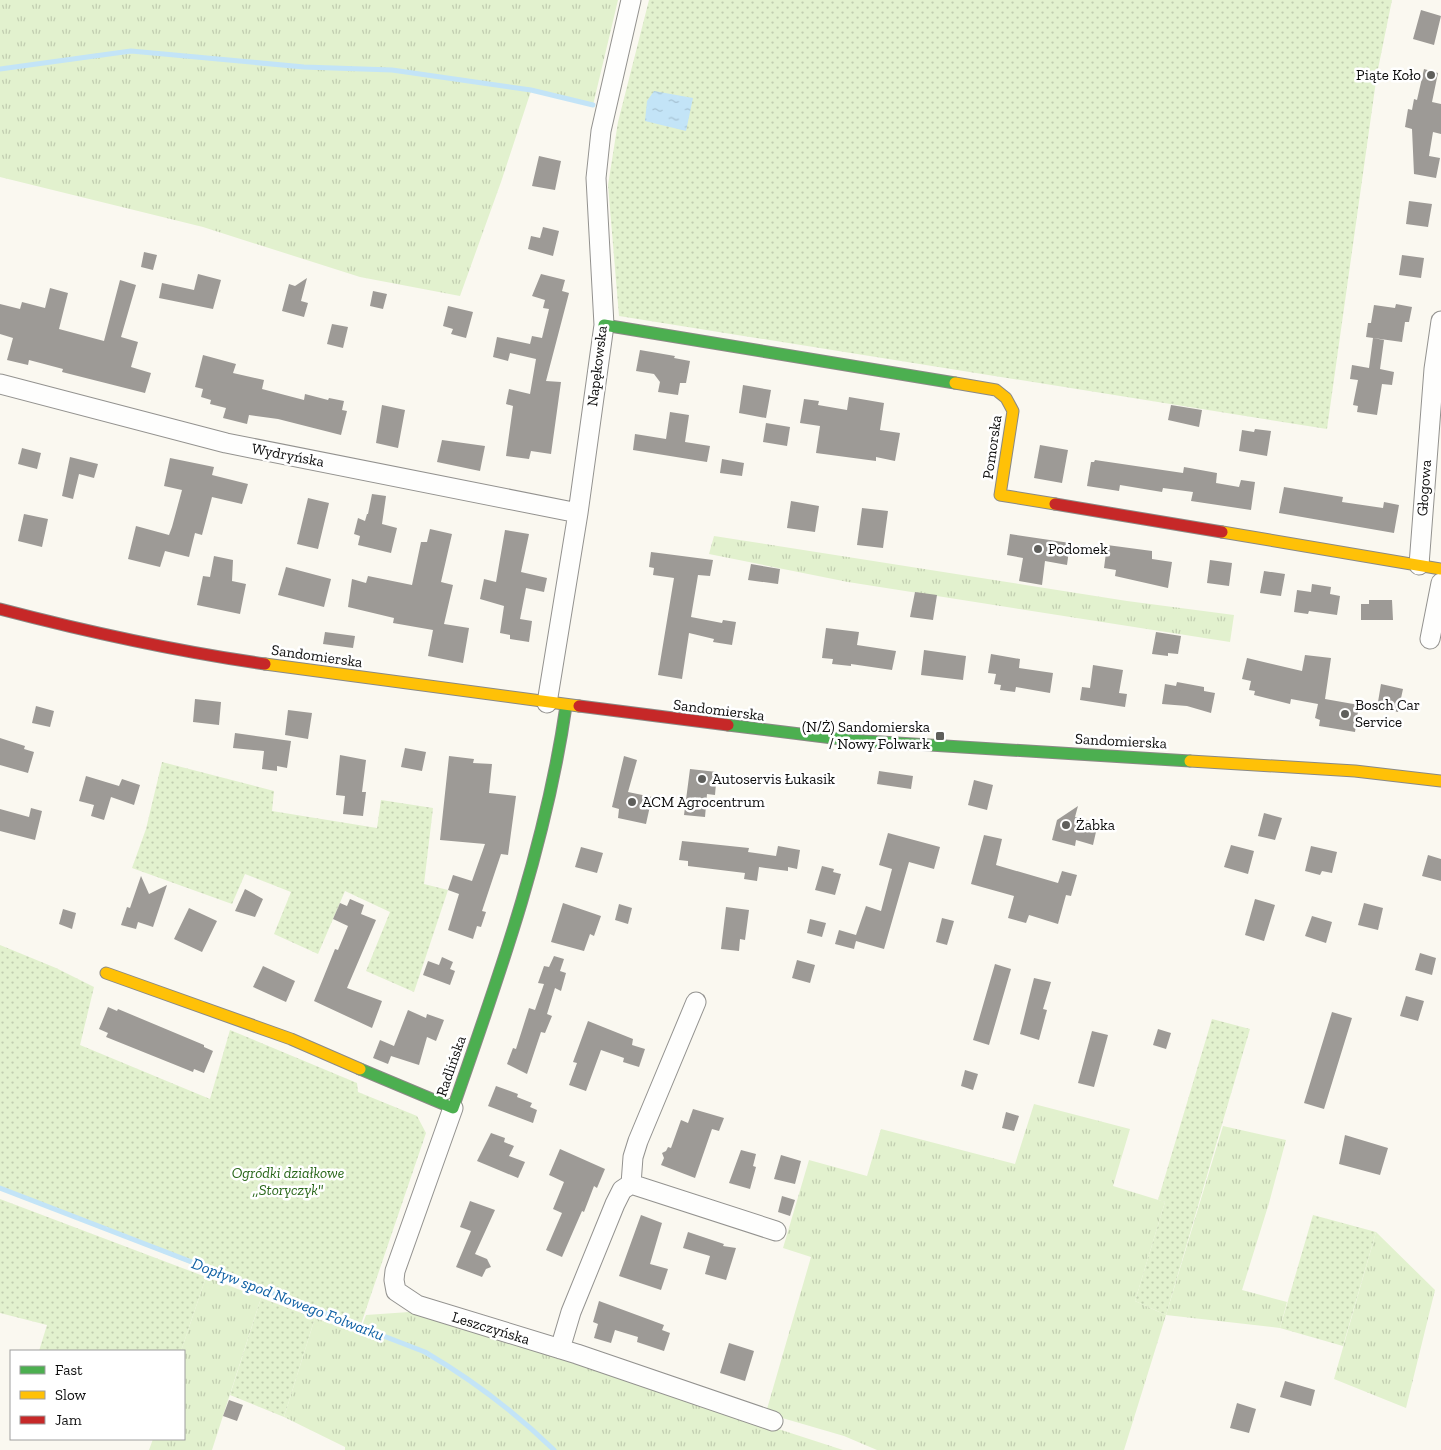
<svg xmlns="http://www.w3.org/2000/svg" width="1441" height="1450" font-family="'Zilla Slab',serif">
<defs>
<pattern id="grass-tufts" width="24" height="20" patternUnits="userSpaceOnUse" patternTransform="scale(1.25)"><rect width="24" height="20" fill="#e2f1ce"/><path d="M3 7l-1-3M5 7V3M7 7l1-3M15 17l-1-3M17 17v-4M19 17l1-3" fill="none" stroke="#c1cdb0"/></pattern>
<pattern id="garden-dots" width="8" height="8" patternUnits="userSpaceOnUse" patternTransform="scale(1.25)"><rect width="8" height="8" fill="#e2f1ce"/><path d="M2 2h.1M6 6h.1" fill="none" stroke="#c1cdb0" stroke-width="1.8" stroke-linecap="round"/></pattern>
<pattern id="water-ripples" width="26" height="14" patternUnits="userSpaceOnUse" patternTransform="scale(1.25)"><rect width="26" height="14" fill="#c3e4f7"/><path d="M2 4q2-2 4 0t4 0M15 11q2-2 4 0t4 0" fill="none" stroke="#a6c2d3"/></pattern>
</defs>
<rect width="100%" height="100%" fill="#faf8f0"/>
<path fill="url(#grass-tufts)" d="M0 0H618L593 105 531 91 501 182 460 296 360 277 203 227 0 177Z
M714 536 1127 601 1234 615 1230 642 848 582 709 554Z
M1034 1104 1130 1129 1113 1186 1165 1202 1135 1301 1166 1315 1223 1126 1286 1140 1269 1203 1242 1290 1287 1302 1280 1328 1166 1315 1124 1450H877L844 1436 772 1415 767 1409 811 1257 783 1248 809 1160 867 1176 881 1129 1015 1164Z
M1376 1232 1435 1290 1406 1408 1334 1379Z
M206 1277 261 1298 212 1450H149L153 1439H184V1351H181Z
M409 1312 450 1323 843 1450H345V1447L284 1417 315 1318 359 1334 366 1315Z"/>
<path fill="url(#garden-dots)" d="M649 0H1392L1377 74 1327 429 619 316 608 185 618 122Z
M162 762 274 791 272 811 377 828 381 800 433 808 424 884 448 890 414 992 366 971 390 912 345 891 318 954 274 934 291 892 245 874 232 904 132 868 146 829Z
M0 945 56 968 94 987 80 1045 210 1099 230 1030 357 1083 358 1092 417 1116 426 1133 359 1330 0 1189Z
M1212 1019 1250 1029 1166 1315 1135 1301 1165 1202 1158 1200Z
M0 1199 206 1277 181 1351H39L47 1325 0 1313Z
M1313 1215 1376 1232 1343 1346 1280 1328Z
M261 1298 315 1318 284 1417 230 1395Z"/>
<path fill="url(#water-ripples)" d="M654 91 693 98 686 131 645 121 647 101Z"/>
<g fill="none" stroke-linecap="round" stroke-linejoin="round">
<path stroke="#c3e4f7" stroke-width="5" d="M0 69 131 51 304 67 392 70 531 90 593 105
M0 1188 425 1352C471 1379 516 1413 554 1450"/>
</g>
<path fill="#9d9a96" d="M1421 10 1441 16 1434 45 1413 39Z
M1424 69 1438 73 1432 102 1441 104V134L1433 132 1429 156 1440 158 1436 178 1414 174 1412 129 1405 127 1408 109 1412 110 1414 99 1417 100Z
M539 156 561 161 555 190 532 186Z
M1409 201 1432 204 1428 227 1406 224Z
M543 227 559 231 553 256 528 249 531 236 540 238Z
M144 252 157 255 153 270 141 267Z
M1402 255 1424 258 1421 278 1399 275Z
M198 274 221 280 213 309 159 298 162 283 194 290Z
M541 274 565 280 562 291 569 293 546 381 561 382 551 454 531 451 529 459 506 456 513 406 506 404 509 389 530 394 536 359 510 353 508 361 493 357 497 337 530 344 532 336 542 338 549 309 543 308 545 300 532 296Z
M307 278 301 301 308 303 304 317 282 311 289 284 295 286Z
M120 280 136 285 121 337 138 342 131 367 151 373 145 393 62 372 63 369 29 360 28 365 7 360 13 338 0 334V304L20 309 22 302 45 308 50 288 68 293 59 329 104 341Z
M373 291 387 294 383 309 370 306Z
M1396 304 1412 307 1409 322H1405L1402 342 1366 337 1368 323H1371L1374 305 1395 308Z
M448 306 473 312 466 338 451 334 453 329 443 326Z
M332 324 348 327 343 348 327 344Z
M1373 338 1384 340 1380 369 1394 372 1392 385 1382 384 1377 415 1357 412 1358 406 1353 405 1358 380 1350 379 1352 365 1369 368Z
M640 350 675 356 674 358 690 361 686 383H680L678 395 658 392 660 382 654 374 636 371Z
M203 355 236 364 233 373 264 380 262 389 304 400 305 394 328 400 329 398 344 401 342 410 347 411 341 435 278 419 249 415 247 424 223 418 226 408 210 404 211 400 201 397 203 389 195 387Z
M743 385 771 390 766 418 739 413Z
M849 397 884 403 880 430 900 433 895 461 876 457V461L816 453 820 426 800 423 804 399 819 401 818 405 847 410Z
M382 405 405 410 398 448 376 443Z
M1171 405 1202 410 1199 427 1168 420Z
M670 412 689 415 685 442 710 446 707 462 633 450 635 434 666 439Z
M766 423 790 427 787 446 763 442Z
M1255 429 1271 431 1267 456 1239 451 1242 430 1254 432Z
M442 440 485 446 480 471 437 462Z
M1040 445 1068 450 1062 483 1034 478Z
M22 448 41 453 37 469 18 464Z
M70 457 98 464 94 478 79 474 73 499 62 496Z
M170 458 214 467 212 475 248 484 242 504 212 497 202 535 195 533 189 557 165 551 160 567 128 559 136 526 169 535 172 527 182 490 164 486Z
M722 459 744 463 742 476 720 473Z
M1095 460 1183 473 1184 467 1217 473 1216 483 1239 487 1241 480 1255 482 1251 510 1191 501 1193 492 1163 488 1162 492 1120 485 1119 491 1087 486 1091 462H1094Z
M1284 487 1343 497 1342 502 1383 508 1384 502 1399 505 1394 533 1279 513Z
M372 494 386 496 382 524 397 528 391 553 358 545 360 536 354 534 358 518 365 521 367 514H368Z
M308 498 329 503 318 549 297 544Z
M791 501 819 506 815 532 787 528Z
M862 508 888 511 883 548 857 545Z
M24 514 48 519 42 547 18 541Z
M430 529 452 534 441 582 453 585 444 624 469 628 463 663 428 656 433 630 393 623 394 618 348 607 352 579 366 583 368 576 412 585 421 542H427Z
M505 530 529 534 521 572 547 578 544 592 526 588 520 619 532 621 529 642 510 639V635L500 633 504 606 480 599 484 579 496 582Z
M1010 534 1070 543 1067 565 1045 561 1042 585 1019 581 1023 558 1007 555Z
M1107 545 1152 551V559L1172 562 1168 588 1115 576 1116 570 1104 568Z
M651 552 713 560 710 576 698 575 691 617 722 623 723 620 736 622 732 645 713 642 714 639 689 633 682 679 658 675 674 578 653 575 654 568 649 567Z
M214 556 233 560 232 581 246 584 240 614 197 605 203 576 210 577Z
M1210 560 1232 563 1229 586 1207 583Z
M751 564 780 569 778 584 748 580Z
M286 567 331 579 324 607 278 595Z
M1264 571 1285 574 1281 596 1260 593Z
M1312 584 1331 587 1330 594 1340 596 1337 615 1309 611 1308 614 1294 612 1297 590 1311 592Z
M915 592 937 595 933 620 910 617Z
M1369 600H1392L1393 620H1361V604H1369Z
M826 628 859 632 857 645 896 651 892 670 851 664V666L832 664 833 659 822 658Z
M325 632 355 636 353 648 323 644Z
M1156 632 1181 636 1178 654 1168 653V656L1152 654Z
M924 650 966 656 963 680 921 675Z
M991 654 1020 659 1019 668 1053 673 1050 693 1016 687 1015 692 1000 690 1001 685 994 684 996 674 988 673Z
M1305 655 1331 658 1325 699 1359 705 1355 732 1319 726 1320 720 1315 718 1318 704 1291 699 1290 704 1254 695 1255 691 1249 690 1251 681 1242 679 1247 658 1302 671Z
M1093 665 1123 670 1119 693 1127 694 1125 707 1080 700 1082 687 1090 688Z
M1177 682 1204 687V691L1215 693 1211 713 1187 706 1162 704 1165 684 1176 686Z
M1381 684 1403 689 1398 712 1377 708Z
M195 699 221 702 219 725 193 722Z
M36 706 54 711 50 727 32 723Z
M288 710 312 713 308 739 285 735Z
M235 733 291 741 287 768 277 766V771L262 769 264 751 233 748Z
M0 738 25 746 24 749 34 752 28 773 0 765Z
M405 748 426 752 422 771 401 767Z
M340 755 366 760 362 792H366L363 816 343 814 345 796 336 795Z
M449 756 474 759 473 763 492 764 489 793 516 796 508 855 501 854 482 911 486 912 481 927 477 926 473 939 448 930 459 894 448 890 453 875 472 881 485 844 440 840Z
M624 756 637 760 628 792 652 797 646 824 618 818 619 809 612 807Z
M690 769 717 772 715 795 707 794 705 817 684 815Z
M879 771 913 776 911 789 877 784Z
M86 776 119 786 122 779 140 785 134 805 111 797 104 820 91 816 94 805 79 801Z
M974 780 993 785 987 810 968 805Z
M1078 806 1075 817 1098 823 1093 845 1076 840 1075 846 1052 840 1057 820Z
M31 808 42 811 35 840 0 831V809L29 817Z
M1264 813 1282 818 1275 840 1258 836Z
M888 833 940 847 934 869 909 862 884 949 856 941 854 949 835 944 839 930 856 935 866 906 881 911 892 869 879 865Z
M984 835 1002 839 996 865 1058 883 1062 871 1077 875 1071 896 1066 895 1058 924 1029 915 1026 923 1008 918 1014 896 971 884Z
M682 841 749 848 748 852 776 856 778 846 800 850 797 869 788 867V871L759 867 757 881 744 879 745 873 688 866V861L679 860Z
M1231 845 1254 851 1248 874 1224 867Z
M1311 846 1337 852 1332 873 1322 871 1320 875 1305 871Z
M581 847 603 853 597 873 575 867Z
M1428 855 1441 859V881L1422 876Z
M822 866 834 869 833 872 841 874 835 895 815 890Z
M141 876 149 894 167 885 153 927 138 922 136 929 121 925 127 907 130 908Z
M245 889 263 899 255 917 235 911Z
M350 899 364 905 361 914 376 920 347 988 382 1001 372 1028 314 1001 335 949 338 950 348 926 333 919 340 903 347 906Z
M1255 899 1275 905 1264 941 1245 935Z
M563 903 601 916 594 936 590 934 584 951 551 942Z
M1364 903 1383 908 1378 930 1358 925Z
M619 904 632 908 628 924 615 920Z
M726 907 749 910 745 940 740 939 739 951 721 949Z
M189 908 217 921 202 952 174 939Z
M63 909 76 913 72 929 59 924Z
M1312 916 1332 922 1326 943 1305 936Z
M942 918 954 921 947 945 936 942Z
M810 919 826 923 822 937 807 933Z
M1420 953 1436 958 1432 975 1415 970Z
M554 956 564 959 560 971 566 973 561 991 555 988 547 1014 552 1016 545 1033 541 1032 527 1074 507 1064 513 1048 516 1049 529 1008 535 1010 544 984 538 983 544 966 549 967Z
M442 957 453 962 450 969 455 971 450 985 423 975 428 961 439 965Z
M797 960 815 965 810 983 792 978Z
M995 964 1011 969 989 1045 973 1040Z
M263 966 295 981 286 1002 253 987Z
M1034 978 1051 982 1043 1009 1047 1010 1039 1040 1020 1034Z
M1406 996 1424 1001 1418 1021 1400 1016Z
M108 1007 117 1011 118 1009 204 1045V1047L213 1051 204 1073 194 1069 193 1072 106 1037 108 1033 99 1029Z
M408 1010 426 1018 427 1014 444 1020 436 1041 427 1037 419 1065 391 1056 388 1064 373 1058 380 1040 394 1046Z
M1332 1012 1352 1018 1324 1109 1304 1103Z
M588 1021 633 1039 632 1045 645 1049 639 1067 623 1062 624 1058 601 1050 586 1091 569 1085 577 1063 573 1062Z
M1158 1029 1171 1033 1166 1049 1153 1045Z
M1092 1031 1108 1035 1094 1087 1078 1083Z
M965 1070 978 1074 973 1090 961 1086Z
M496 1086 518 1094 517 1097 532 1103 530 1107 537 1110 533 1123 488 1106Z
M693 1109 724 1118 719 1131 712 1129 695 1178 661 1165 664 1158 662 1153 666 1151 668 1147 671 1148 681 1120 688 1123Z
M1006 1112 1019 1116 1014 1131 1002 1128Z
M491 1133 505 1138 504 1142 514 1146 509 1156 525 1162 518 1178 477 1161Z
M1345 1135 1388 1148 1380 1175 1339 1164Z
M560 1149 605 1169 597 1188 594 1186 584 1212 582 1211 562 1257 546 1250 562 1213 553 1209 564 1182 549 1175Z
M741 1150 756 1154 753 1166 756 1167 750 1189 729 1183Z
M781 1155 801 1161 795 1184 774 1179Z
M782 1196 795 1200 790 1216 778 1212Z
M470 1201 495 1210 475 1254 487 1259 491 1267 486 1269 482 1277 456 1267 471 1231 460 1227Z
M641 1215 662 1223 650 1264 668 1269 661 1290 619 1276Z
M688 1232 724 1244 723 1246 736 1248 726 1280 705 1274 710 1256 683 1248Z
M599 1301 664 1325 662 1330 670 1333 664 1351 637 1342 638 1337 615 1330 611 1343 594 1338 598 1324 593 1322Z
M729 1343 754 1351 745 1381 720 1373Z
M1285 1381 1315 1390 1311 1406 1280 1397Z
M229 1400 243 1405 237 1421 223 1416Z
M1237 1403 1256 1409 1249 1433 1230 1428Z"/>
<g fill="none" stroke-linecap="round" stroke-linejoin="round">
<defs>
<path id="street" d="M0 384 226 443 578 513
M1419 565 1434 369 1441 321
M1430 639 1441 583
M547 703 578 513 604 325 596 178 601 131 631 0
M453 1108 395 1271 394 1280 396 1291 417 1305 577 1354 773 1421
M631 1184 633 1157 638 1141 696 1002
M560 1349 571 1312 615 1204 622 1190 631 1184 776 1231"/>
<path id="fast" d="M604 325 955 383
M728 725 849 740 1190 761
M360 1069 453 1108C499 976 546 845 566 706"/>
<path id="slow" d="M955 383 996 390 1006 398 1013 411 1000 495 1055 504
M1222 532 1441 569
M265 664 579 706
M1190 761 1355 771 1441 781
M106 973 291 1039 360 1069"/>
<path id="jam" d="M1055 504 1222 532
M0 609C88 632 175 651 265 664
M579 706 728 725"/>
</defs>
<use href="#street" stroke="#93928f" stroke-width="21"/>
<use href="#fast" stroke="#8a8985" stroke-width="13"/>
<use href="#slow" stroke="#8a8985" stroke-width="13"/>
<use href="#jam" stroke="#8a8985" stroke-width="13"/>
<use href="#street" stroke="#fefefd" stroke-width="19"/>
<use href="#fast" stroke="#4caf50" stroke-width="11"/>
<use href="#slow" stroke="#ffc107" stroke-width="11"/>
<use href="#jam" stroke="#c62828" stroke-width="11"/>
</g>
<g fill="#5f5f5c" stroke="#fff" stroke-width="2">
<circle cx="1431" cy="75" r="5"/>
<circle cx="1038" cy="549" r="5"/>
<circle cx="1345" cy="714" r="5"/>
<rect x="935" y="731" width="10" height="10" rx="2.5"/>
<circle cx="702" cy="779" r="5"/>
<circle cx="632" cy="802" r="5"/>
<circle cx="1066" cy="825" r="5"/>
</g>
<g text-anchor="middle" dominant-baseline="central" stroke-width="5" stroke-linejoin="round" paint-order="stroke">
<g font-size="15" fill="#0c0c0c" stroke="#fff" text-anchor="start">
<text x="1421" y="75" text-anchor="end">Piąte Koło</text>
<text x="1048" y="549">Podomek</text>
<text x="1355" y="705">Bosch Car<tspan x="1355" dy="17">Service</tspan></text>
<text x="930" y="727" text-anchor="end">(N/Ż) Sandomierska<tspan x="930" dy="17">/ Nowy Folwark</tspan></text>
<text x="712" y="779">Autoservis Łukasik</text>
<text x="642" y="802">ACM Agrocentrum</text>
<text x="1076" y="825">Żabka</text>
</g>
<g font-size="15" fill="#0c0c0c" stroke="#fff">
<text transform="translate(597 366) rotate(-83)">Napękowska</text>
<text transform="translate(992 447) rotate(-82)">Pomorska</text>
<text transform="translate(288 455) rotate(11)">Wydryńska</text>
<text transform="translate(1424 488) rotate(-86)">Głogowa</text>
<text transform="translate(317 656) rotate(8)">Sandomierska</text>
<text transform="translate(719 710) rotate(7)">Sandomierska</text>
<text transform="translate(1121 741) rotate(3)">Sandomierska</text>
<text transform="translate(451 1066) rotate(-71)">Radlińska</text>
<text transform="translate(491 1328) rotate(17)">Leszczyńska</text>
</g>
<g font-size="15" font-style="italic" fill="#286619" stroke="#fff">
<text x="288" y="1173">Ogródki działkowe<tspan x="288" dy="17">,,Storyczyk"</tspan></text>
</g>
<g font-size="16" font-style="italic" fill="#0f60a4" stroke="#fff">
<text transform="translate(288 1299) rotate(21)">Dopływ spod Nowego Folwarku</text>
</g>
</g>
<rect x="10" y="1350" width="175" height="90" fill="#ffffff" stroke="#9e9e9e"/>
<rect x="20" y="1366" width="25" height="8" fill="#4caf50" stroke="#9e9e9e"/>
<text x="55" y="1375" font-size="15" fill="#0c0c0c">Fast</text>
<rect x="20" y="1391" width="25" height="8" fill="#ffc107" stroke="#9e9e9e"/>
<text x="55" y="1400" font-size="15" fill="#0c0c0c">Slow</text>
<rect x="20" y="1416" width="25" height="8" fill="#c62828" stroke="#9e9e9e"/>
<text x="55" y="1425" font-size="15" fill="#0c0c0c">Jam</text>
</svg>
